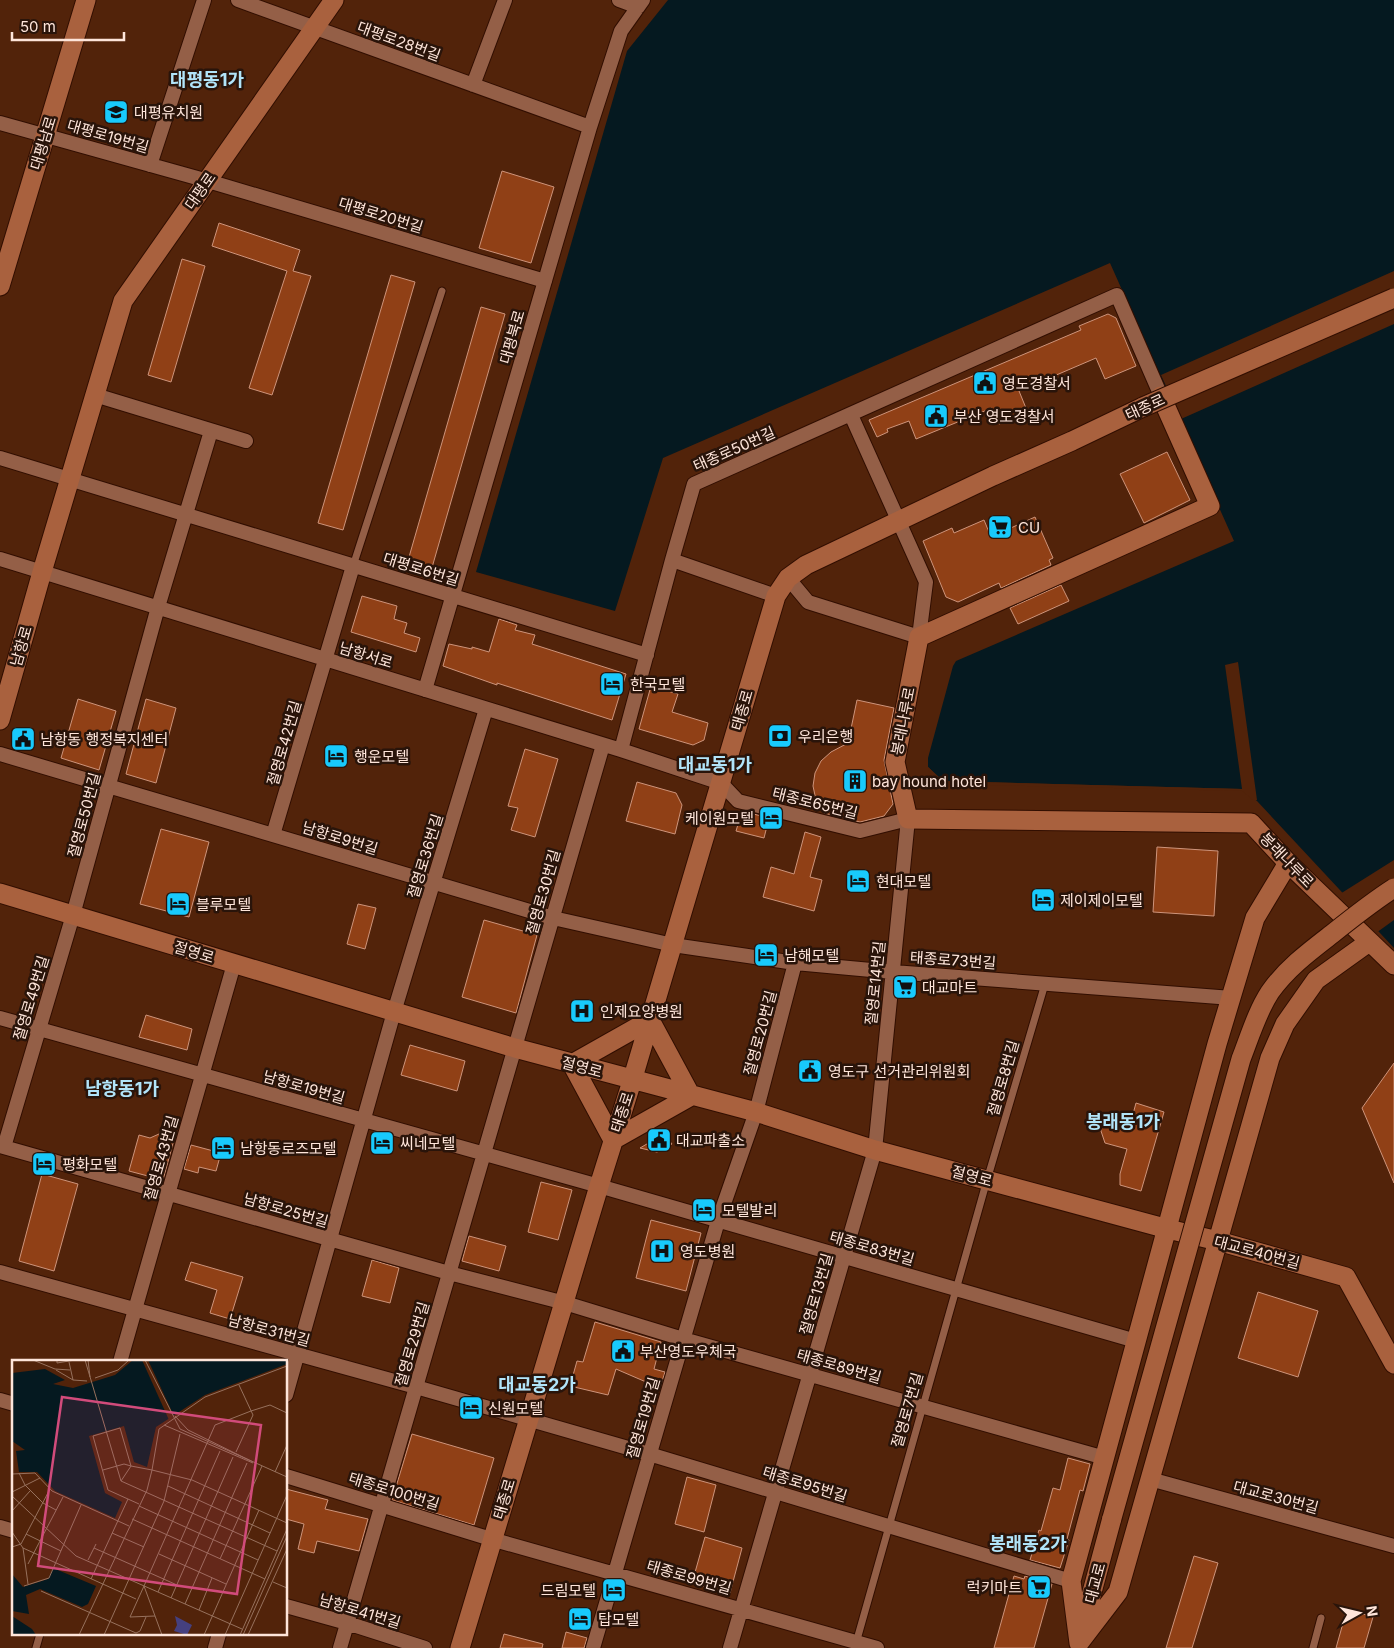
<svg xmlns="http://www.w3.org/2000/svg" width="1394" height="1648" font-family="Inter,'Noto Sans KR',sans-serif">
<rect width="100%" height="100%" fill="#52230a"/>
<path fill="#051920" d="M668 0H1394V948L1257 801 1243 789 943 781 928 767V758L953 666 956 661 1234 541 1110 263 663 458 615 611 476 572 627 51Z"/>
<path fill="#52230a" d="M1394 271V324L1181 419 1161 375Z
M1238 662 1257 800H1253L1242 791 942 784 937 781 928 770V767L943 781 1242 789 1225 665Z
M1394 860V920L1376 933 1340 894Z"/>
<path fill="#904016" stroke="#ce947b" d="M502 171 554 187 531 263 479 248Z
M219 223 300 250 293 271 311 276 272 395 249 388 287 271 212 246Z
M182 259 205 266 171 382 148 375Z
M391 275 415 282 343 530 318 523Z
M481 307 505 314 431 571 407 564Z
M1108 314 1116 318 1136 366 1105 379 1096 358 1019 391 1028 413 999 424 992 408 916 439 909 421 887 429 888 432 877 437 869 420 1081 330 1079 326Z
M1167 452 1190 500 1144 523 1120 474Z
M1035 517 1053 558 1049 560 1051 565 1001 588 999 583 958 602 946 597 923 541 952 528 954 533 984 520 991 537Z
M1061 585 1069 601 1018 624 1010 608Z
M362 596 397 606 394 619 407 623 404 633 420 638 416 652 351 632Z
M499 619 517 625 515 630 535 635 532 644 626 674 612 720 497 683V685L443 666 449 644 472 649V647L489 652Z
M651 686 678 694 672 712 708 723 704 740 693 745 639 729Z
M78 699 116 711 99 770 61 758Z
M146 699 176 708 156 783 126 774Z
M857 700 894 708 884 760 893 804 884 816 860 822 824 813 816 800 813 786 815 773 821 761 831 752 848 743Z
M525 749 558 759 535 837 511 830 518 808 508 806Z
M637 782 676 793 682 805 675 834 626 821Z
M742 811 769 818 764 838 736 831Z
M161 829 209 842 189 917 140 904Z
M805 832 821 837 810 877 822 880 814 911 763 897 771 867 794 874Z
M1157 847 1218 851 1214 916 1153 912Z
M358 904 376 908 365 949 347 944Z
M484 920 537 935 516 1013 462 997Z
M146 1015 192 1029 187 1050 139 1037Z
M410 1045 465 1061 457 1091 401 1075Z
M1394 1063V1183L1362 1108Z
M1136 1103 1164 1112 1141 1191 1120 1185V1174L1127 1149 1105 1143 1101 1131 1104 1117 1130 1125Z
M168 1130 176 1132 163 1180 129 1171 139 1135 150 1138Z
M664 1134 672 1144 657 1152 640 1148Z
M191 1145 221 1153 216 1171 199 1167 198 1173 184 1169Z
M42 1174 78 1184 54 1271 19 1261Z
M541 1182 572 1190 558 1240 528 1232Z
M651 1220 701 1233 686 1291 636 1278Z
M469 1236 506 1246 499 1271 462 1261Z
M372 1260 399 1268 390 1303 362 1296Z
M191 1262 243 1277 230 1319 210 1313 217 1290 185 1280Z
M1258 1292 1318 1311 1298 1377 1238 1358Z
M595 1322 661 1342 654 1369 665 1372 660 1388 616 1369 608 1395 570 1386 577 1361 583 1362Z
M412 1434 494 1458 474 1525 392 1500Z
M1068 1458 1090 1464 1083 1491 1080 1490 1067 1539 1069 1540 1060 1568 1030 1560 1039 1530 1041 1531 1053 1488 1060 1490Z
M687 1477 716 1485 704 1532 675 1524Z
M286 1489 328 1500 325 1509 368 1519 359 1551 317 1541 314 1553 298 1549 304 1524 286 1519Z
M705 1537 742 1548 730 1593 692 1583Z
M1194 1556 1218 1563 1192 1648H1166Z
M1014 1576 1024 1579 1025 1576 1052 1584 1034 1648H994Z
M1347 1609 1373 1617 1364 1648H1336Z
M566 1632 587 1638 584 1648H562Z
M504 1634 543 1644 542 1648H500Z"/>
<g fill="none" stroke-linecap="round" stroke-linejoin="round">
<defs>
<path id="lane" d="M353 566 442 291
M856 1643 987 1180 1045 984
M36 1648 40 1634
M1313 1648 1321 1618"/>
<path id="street" d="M238 0 590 127
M619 0 638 7
M473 85 505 0
M0 123 208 181 545 281
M150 165 204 0
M95 395 246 441
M0 458 647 655
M0 559 621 750 721 783 738 801 860 831 908 819 875 1150 730 1648
M672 560 776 596
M788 578 808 602 919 637 926 582 851 415
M425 690 590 127 621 31 643 0
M621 750 672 560 694 484 1117 295 1161 396
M0 754 553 918 673 945 795 963 893 972 1232 998
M273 835 353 566
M0 1018 599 1186 1136 1341
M0 1146 449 1273 565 1303 683 1339 1105 1458
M4 1147 73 915 158 607 211 431
M0 1272 416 1387 649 1454 1071 1581
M120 1362 234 964
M286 1395 394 1012 486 709
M0 1400 14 1404
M286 1476 491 1539 877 1648
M1150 1479 1394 1546
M0 1527 14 1531
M286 1606 347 1623 425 1648
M215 1648 219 1634
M340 1648 603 745
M593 1648 718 1221 756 1112 795 963"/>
<path id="secondary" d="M0 286 86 0
M1161 396 1210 506 919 637 895 762 908 819 1251 823 1288 863 1394 965
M0 720 42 572 123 301 334 0
M0 893 515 1048 756 1112 875 1150 1168 1229 1218 1241 1346 1277 1394 1364
M650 1020 691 1096
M572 1064 650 1020
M572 1064 613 1140
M613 1140 691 1096
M1081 1633 1112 1518
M1079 1643 1071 1581 1217 1044 1255 918 1288 863
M1079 1643 1118 1592 1270 1058 1285 1024 1316 980 1369 942
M460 1648 599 1186 632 1081 776 596 788 578 806 565 993 476 1072 441 1143 407"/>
</defs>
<use href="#lane" stroke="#310e00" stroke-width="9"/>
<use href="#street" stroke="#310e00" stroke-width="16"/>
<use href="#secondary" stroke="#310e00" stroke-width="21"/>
<use href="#lane" stroke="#945f47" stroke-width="7"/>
<use href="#street" stroke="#945f47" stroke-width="14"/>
<use href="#secondary" stroke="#a9613e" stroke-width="19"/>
<defs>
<path id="secondary-bridge" d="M1143 407 1394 298
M1112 1518 1241 1059C1250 1036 1257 1012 1270 992 1287 968 1310 951 1332 934 1352 918 1372 902 1394 888"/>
</defs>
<use href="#secondary-bridge" stroke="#310e00" stroke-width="21" stroke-linecap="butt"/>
<use href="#secondary-bridge" stroke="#a9613e" stroke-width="19"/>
</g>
<defs>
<symbol id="school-square" viewBox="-11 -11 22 22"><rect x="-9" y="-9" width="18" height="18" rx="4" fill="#18cafc" stroke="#29140a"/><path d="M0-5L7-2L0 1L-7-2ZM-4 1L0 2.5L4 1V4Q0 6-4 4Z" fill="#111"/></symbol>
<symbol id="civic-square" viewBox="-11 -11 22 22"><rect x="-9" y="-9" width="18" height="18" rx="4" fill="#18cafc" stroke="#29140a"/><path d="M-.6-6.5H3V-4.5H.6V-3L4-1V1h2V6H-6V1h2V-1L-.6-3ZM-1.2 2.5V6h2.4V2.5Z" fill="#111"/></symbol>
<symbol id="supermarket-square" viewBox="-11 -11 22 22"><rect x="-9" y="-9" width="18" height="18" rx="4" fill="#18cafc" stroke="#29140a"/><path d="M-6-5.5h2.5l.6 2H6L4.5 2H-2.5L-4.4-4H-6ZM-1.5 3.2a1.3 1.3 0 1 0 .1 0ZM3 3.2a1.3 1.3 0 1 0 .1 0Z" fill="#111"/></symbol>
<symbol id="hotel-square" viewBox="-11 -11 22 22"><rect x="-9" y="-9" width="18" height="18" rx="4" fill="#18cafc" stroke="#29140a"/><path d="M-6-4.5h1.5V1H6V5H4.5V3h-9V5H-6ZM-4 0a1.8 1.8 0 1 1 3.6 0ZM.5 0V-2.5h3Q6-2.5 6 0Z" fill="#111"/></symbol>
<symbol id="bank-square" viewBox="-11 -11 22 22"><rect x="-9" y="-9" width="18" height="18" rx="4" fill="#18cafc" stroke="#29140a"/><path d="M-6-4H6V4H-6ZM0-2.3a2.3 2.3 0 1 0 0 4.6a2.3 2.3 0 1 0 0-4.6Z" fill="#111"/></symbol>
<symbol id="building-square" viewBox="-11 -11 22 22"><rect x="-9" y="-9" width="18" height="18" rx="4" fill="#18cafc" stroke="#29140a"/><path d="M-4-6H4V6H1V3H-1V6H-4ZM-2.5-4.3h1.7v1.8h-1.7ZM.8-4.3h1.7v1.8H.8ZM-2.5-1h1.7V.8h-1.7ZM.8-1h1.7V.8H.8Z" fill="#111"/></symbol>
<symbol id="hospital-square" viewBox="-11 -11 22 22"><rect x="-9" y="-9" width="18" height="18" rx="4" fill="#18cafc" stroke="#29140a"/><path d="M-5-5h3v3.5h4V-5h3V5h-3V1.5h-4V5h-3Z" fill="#111"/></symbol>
</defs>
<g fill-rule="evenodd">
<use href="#school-square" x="102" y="98" width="28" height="28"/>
<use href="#civic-square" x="971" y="369" width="28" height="28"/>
<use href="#civic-square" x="922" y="402" width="28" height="28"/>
<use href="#supermarket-square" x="986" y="513" width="28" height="28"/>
<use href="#hotel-square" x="598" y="670" width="28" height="28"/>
<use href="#bank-square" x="766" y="722" width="28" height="28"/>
<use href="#civic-square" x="9" y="725" width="28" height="28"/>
<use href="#hotel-square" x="322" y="742" width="28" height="28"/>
<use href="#building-square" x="841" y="767" width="28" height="28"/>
<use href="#hotel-square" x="757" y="804" width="28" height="28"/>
<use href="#hotel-square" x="844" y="867" width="28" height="28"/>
<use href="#hotel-square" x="1029" y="886" width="28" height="28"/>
<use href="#hotel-square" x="164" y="890" width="28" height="28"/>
<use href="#hotel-square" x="752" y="941" width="28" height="28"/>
<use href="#supermarket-square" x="891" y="973" width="28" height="28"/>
<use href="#hospital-square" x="568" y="997" width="28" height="28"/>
<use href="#civic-square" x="796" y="1057" width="28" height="28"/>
<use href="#civic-square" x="645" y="1126" width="28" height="28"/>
<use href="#hotel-square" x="368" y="1129" width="28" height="28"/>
<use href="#hotel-square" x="209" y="1134" width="28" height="28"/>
<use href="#hotel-square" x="30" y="1150" width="28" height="28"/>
<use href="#hotel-square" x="690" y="1196" width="28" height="28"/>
<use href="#hospital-square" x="648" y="1237" width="28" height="28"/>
<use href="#civic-square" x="609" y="1337" width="28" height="28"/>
<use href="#hotel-square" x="457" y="1394" width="28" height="28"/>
<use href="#supermarket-square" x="1025" y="1573" width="28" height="28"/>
<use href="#hotel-square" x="600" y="1576" width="28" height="28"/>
<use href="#hotel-square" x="566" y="1605" width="28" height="28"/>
</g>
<g text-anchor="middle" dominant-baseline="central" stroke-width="5" stroke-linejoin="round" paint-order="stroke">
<g font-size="15" fill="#fee5da" stroke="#29140a">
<text transform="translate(399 41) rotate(20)">대평로28번길</text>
<text transform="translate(108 136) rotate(16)">대평로19번길</text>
<text transform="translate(43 143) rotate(-73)">대평남로</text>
<text transform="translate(200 191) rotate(-55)">대평로</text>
<text transform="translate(381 215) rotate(17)">대평로20번길</text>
<text transform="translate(512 337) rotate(-74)">대평북로</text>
<text transform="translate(1145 407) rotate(-25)">태종로</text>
<text transform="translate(734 449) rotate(-24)">태종로50번길</text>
<text transform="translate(421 569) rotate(17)">대평로6번길</text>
<text transform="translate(21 646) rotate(-74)">남항로</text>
<text transform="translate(366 655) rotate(17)">남항서로</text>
<text transform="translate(742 710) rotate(-74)">태종로</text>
<text transform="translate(903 721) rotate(-79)">봉래나루로</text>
<text transform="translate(284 743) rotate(-74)">절영로42번길</text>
<text transform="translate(815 803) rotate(14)">태종로65번길</text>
<text transform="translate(84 815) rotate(-75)">절영로50번길</text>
<text transform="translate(340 838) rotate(17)">남항로9번길</text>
<text transform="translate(425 856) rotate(-73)">절영로36번길</text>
<text transform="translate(1287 860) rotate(46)">봉래나루로</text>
<text transform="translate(543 892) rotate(-74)">절영로30번길</text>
<text transform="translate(194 952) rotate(17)">절영로</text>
<text transform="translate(953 960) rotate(4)">태종로73번길</text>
<text transform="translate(875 983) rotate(-84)">절영로14번길</text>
<text transform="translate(31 998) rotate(-73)">절영로49번길</text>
<text transform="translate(760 1033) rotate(-75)">절영로20번길</text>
<text transform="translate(582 1067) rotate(15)">절영로</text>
<text transform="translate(1003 1078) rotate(-74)">절영로8번길</text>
<text transform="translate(304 1087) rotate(16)">남항로19번길</text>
<text transform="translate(622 1112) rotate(-72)">태종로</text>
<text transform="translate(161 1158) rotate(-74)">절영로43번길</text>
<text transform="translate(972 1176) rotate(15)">절영로</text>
<text transform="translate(286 1210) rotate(16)">남항로25번길</text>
<text transform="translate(872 1248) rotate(16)">태종로83번길</text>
<text transform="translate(1257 1252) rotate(15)">대교로40번길</text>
<text transform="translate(816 1294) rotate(-74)">절영로13번길</text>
<text transform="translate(269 1330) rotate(15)">남항로31번길</text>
<text transform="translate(412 1344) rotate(-74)">절영로29번길</text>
<text transform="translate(839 1366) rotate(16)">태종로89번길</text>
<text transform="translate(907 1410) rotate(-74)">절영로7번길</text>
<text transform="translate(643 1418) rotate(-74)">절영로19번길</text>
<text transform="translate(805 1484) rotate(17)">태종로95번길</text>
<text transform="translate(394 1491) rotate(17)">태종로100번길</text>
<text transform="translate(1276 1497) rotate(15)">대교로30번길</text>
<text transform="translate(504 1499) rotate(-73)">태종로</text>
<text transform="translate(689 1577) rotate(16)">태종로99번길</text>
<text transform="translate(1095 1583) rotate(-75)">대교로</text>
<text transform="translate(360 1611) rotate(17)">남항로41번길</text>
</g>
<g font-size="15" fill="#fee5da" stroke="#29140a" text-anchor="start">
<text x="134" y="112">대평유치원</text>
<text x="1002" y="383">영도경찰서</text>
<text x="954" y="416">부산 영도경찰서</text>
<text x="1018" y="527">CU</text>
<text x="630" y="684">한국모텔</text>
<text x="798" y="736">우리은행</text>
<text x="40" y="739">남항동 행정복지센터</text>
<text x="354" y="756">행운모텔</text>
<text x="872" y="781">bay hound hotel</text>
<text x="754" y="818" text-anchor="end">케이원모텔</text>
<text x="876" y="881">현대모텔</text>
<text x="1060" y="900">제이제이모텔</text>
<text x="196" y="904">블루모텔</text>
<text x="784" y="955">남해모텔</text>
<text x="922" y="987">대교마트</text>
<text x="600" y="1011">인제요양병원</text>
<text x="828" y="1071">영도구 선거관리위원회</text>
<text x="676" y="1140">대교파출소</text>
<text x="400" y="1143">씨네모텔</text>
<text x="240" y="1148">남항동로즈모텔</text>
<text x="62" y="1164">평화모텔</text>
<text x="722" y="1210">모텔발리</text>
<text x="680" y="1251">영도병원</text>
<text x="640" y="1351">부산영도우체국</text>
<text x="488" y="1408">신원모텔</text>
<text x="1022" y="1587" text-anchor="end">럭키마트</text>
<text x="596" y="1590" text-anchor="end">드림모텔</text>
<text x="598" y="1619">탑모텔</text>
</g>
<g font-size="18" font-weight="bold" fill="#b1e4f9" stroke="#29140a">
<text x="207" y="79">대평동1가</text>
<text x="715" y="764">대교동1가</text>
<text x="122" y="1088">남항동1가</text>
<text x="1123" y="1121">봉래동1가</text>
<text x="537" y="1384">대교동2가</text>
<text x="1028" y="1543">봉래동2가</text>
</g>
</g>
<g transform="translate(12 1360)">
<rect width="275" height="275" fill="#52230a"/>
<path d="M163 256 180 265 175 275 162 271 165 265Z" fill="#45407f"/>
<path d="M121 0H275V4L193 35 144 67 135 107 122 102 112 66 77 76 93 133 110 142 103 158 43 131 25 112H7L4 91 13 90 0 81V13L33 9 53 20 41 24 61 28 103 15ZM41 208 84 226 76 244 70 247 28 229 14 235 17 254 0 251V214L11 227 36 219ZM0 256 20 269 24 275H0Z" fill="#051920"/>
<path d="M130 0H136L162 56 157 60Z" fill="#52230a"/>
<path fill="none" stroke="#97715d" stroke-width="1" d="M21 0 43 9 58 10M45 0V3L63 0M73 0 109 121 265 191M76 0 78 17M133 0 168 69 275 117M57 2 61 20 75 21M44 10 61 20M83 18 106 10 117 0M239 51 258 45 275 53M163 56 176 70 241 102M152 65 241 103M224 92 241 55 227 25M91 110 112 104 119 106 109 121M263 112 275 85M7 113 13 125 31 143 44 150M0 114 23 113 40 131 117 166M156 126 258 173M0 132 28 118M0 136 64 196 230 269M127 144 96 130 81 76 108 68 119 106 140 110 147 69 193 37 275 6M127 146 246 200M0 151 18 131M120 159 253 219M0 172 11 188 16 224M100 173 132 187M14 174 49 191M0 187 9 184 38 129M11 188 124 239M82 188 165 225M147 194 214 224M208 199 250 106M76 200 84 184M16 204 51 137M79 219 116 139M261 222 275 228M12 226 37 218 69 145M132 226 118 257 143 256M29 231 124 273 128 271 134 257M146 232 208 91M159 238 221 97M173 244 235 103M187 250 200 218M67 275 135 130 140 110 180 120 275 163M92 275 152 141 168 74M150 275 132 226 203 65 239 51M192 275 247 150M213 275 275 135M228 275 275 169M231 275 275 176M236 275 275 189"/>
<path fill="#d14b7b" fill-opacity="0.15" stroke="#d14b7b" stroke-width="2.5" d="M50 37 249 65 225 234 26 206Z"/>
<rect width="275" height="275" fill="none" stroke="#fee5da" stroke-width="2.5"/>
</g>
<g transform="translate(1359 1613) rotate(82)" stroke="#29140a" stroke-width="4" paint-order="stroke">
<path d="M0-4L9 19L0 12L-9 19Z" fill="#fee5da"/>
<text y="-8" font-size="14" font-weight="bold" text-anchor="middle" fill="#fee5da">N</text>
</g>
<path d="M12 32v8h112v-8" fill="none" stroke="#fee5da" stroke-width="2.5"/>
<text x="20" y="32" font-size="15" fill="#fee5da" stroke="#29140a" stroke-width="4" paint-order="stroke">50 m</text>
</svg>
